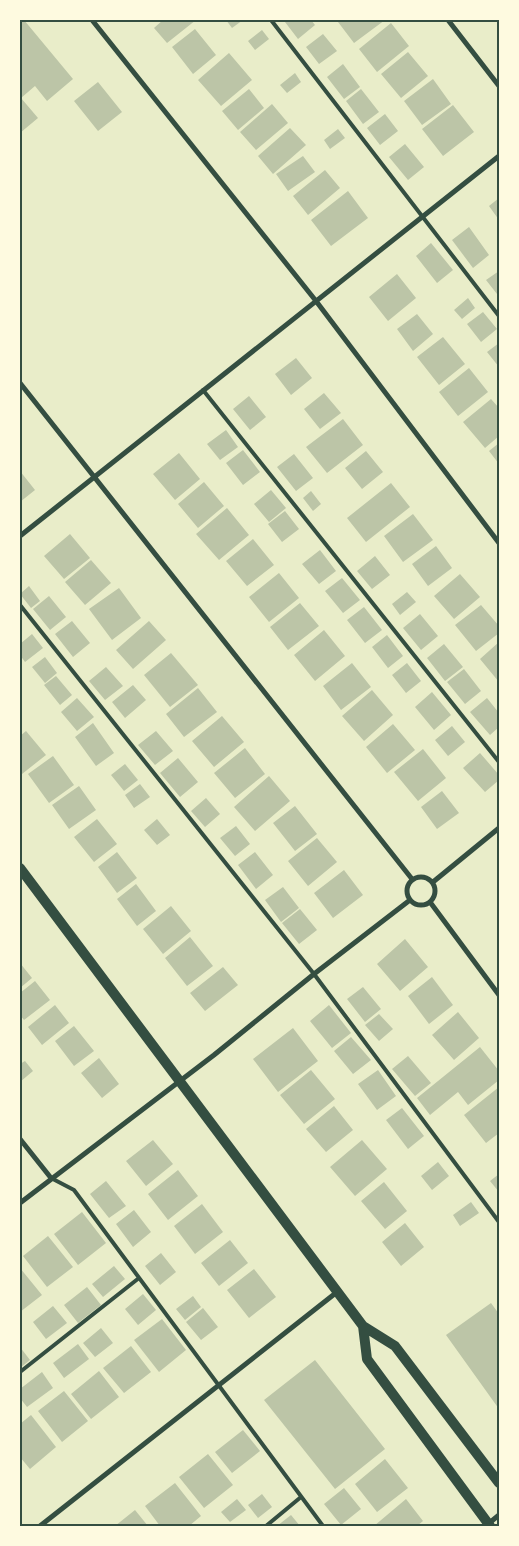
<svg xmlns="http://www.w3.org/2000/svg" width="519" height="1546" font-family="Commissioner,sans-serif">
<rect width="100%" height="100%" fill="#e9edc9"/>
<path fill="#bcc5a7" d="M20 20H24L73 79 47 101 35 86 21 98 38 118 20 133Z
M163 20H196L167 43 154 28Z
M226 20H243L232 28Z
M287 20H311L315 25 298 39 285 22Z
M341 20H385L354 43 338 22Z
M391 23 409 46 377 72 359 49Z
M195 29 216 55 193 74 172 47Z
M262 30 269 39 255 50 248 41Z
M323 34 337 51 319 64 306 47Z
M408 52 428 76 401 98 381 74Z
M229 53 252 80 221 106 198 80Z
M343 64 360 87 344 99 327 77Z
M295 73 301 82 287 93 280 85Z
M433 79 451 104 422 125 404 101Z
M98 82 122 112 98 131 74 101Z
M249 89 264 108 238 130 222 111Z
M361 89 379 112 363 124 346 101Z
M272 104 288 123 256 150 240 132Z
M453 105 474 132 443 156 422 129Z
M385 114 398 131 380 145 367 128Z
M290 128 306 145 273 174 258 156Z
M338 129 345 138 330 149 324 140Z
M405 144 424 167 408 180 389 157Z
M303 156 315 172 288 191 276 174Z
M325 170 340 188 308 215 293 196Z
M348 191 368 218 331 246 311 220Z
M499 198V220L489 206Z
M469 227 489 255 473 268 452 240Z
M431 243 453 270 437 283 416 256Z
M499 271V293L497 294 486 280Z
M397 274 416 298 388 321 369 297Z
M468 298 475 308 462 319 454 310Z
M483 312 497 329 481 342 467 324Z
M417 314 433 334 413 351 397 329Z
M443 337 465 364 439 385 417 357Z
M499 343V367L487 352Z
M296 358 312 378 291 395 275 374Z
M469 368 488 392 458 416 439 392Z
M324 393 341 413 320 429 304 409Z
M249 396 266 417 250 430 233 409Z
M491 399 499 408V436L485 448 463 422Z
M343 419 363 445 327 473 306 447Z
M226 430 238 447 220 460 207 444Z
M499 443V464L489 451Z
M243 450 260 472 243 485 226 463Z
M366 451 383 472 362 489 345 468Z
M179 453 200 479 175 500 153 474Z
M294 454 313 478 296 491 277 467Z
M20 471 35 490 20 502Z
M204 482 224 506 198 528 178 504Z
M391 483 410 507 366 542 347 518Z
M271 490 286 508 269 522 254 504Z
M311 491 321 504 313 511 303 498Z
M227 508 249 535 219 560 196 534Z
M285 511 299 529 282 542 268 524Z
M413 514 433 540 403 562 384 536Z
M70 534 90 558 64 579 44 556Z
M253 539 274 565 247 586 226 561Z
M436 546 452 568 428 586 412 564Z
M320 550 336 571 319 584 302 564Z
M375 556 390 575 372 589 357 571Z
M91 560 111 583 85 605 65 582Z
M279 573 299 598 269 622 249 597Z
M460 574 480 597 454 619 434 596Z
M342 578 360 600 343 613 325 591Z
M29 586 40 601 31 608 20 594Z
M119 588 141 618 112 640 89 609Z
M407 592 416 602 400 615 392 604Z
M49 596 66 617 50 630 33 609Z
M300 603 319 626 288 650 270 627Z
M481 605 499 626V633L476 651 455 625Z
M364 607 382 630 365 643 347 620Z
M420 614 438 636 421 650 403 628Z
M72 621 90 643 73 657 55 634Z
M149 621 166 640 133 669 116 650Z
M324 630 345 656 315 681 294 655Z
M32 634 43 648 25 662 20 655V644Z
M387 635 403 656 388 668 372 647Z
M499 642V682L480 659Z
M444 644 463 667 445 681 427 658Z
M171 653 198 685 170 707 144 675Z
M45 657 57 673 45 683 32 667Z
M352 663 371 687 341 710 323 686Z
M407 663 421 681 406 693 392 675Z
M106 667 123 686 105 700 89 681Z
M464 669 481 691 465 704 447 682Z
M56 676 72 695 60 705 44 685Z
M133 685 146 700 125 718 112 702Z
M198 688 217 712 184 737 166 714Z
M372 690 393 715 364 741 342 716Z
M432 692 451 715 434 730 415 707Z
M77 698 94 717 77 731 61 712Z
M487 698 499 713V727L490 735 470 712Z
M222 716 244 742 214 767 192 741Z
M93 723 114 753 96 766 75 737Z
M393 724 415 750 387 773 366 747Z
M452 726 465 742 448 756 435 740Z
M26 731 46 755 22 774 20 771V736Z
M156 731 173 751 155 765 138 745Z
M245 748 265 774 235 798 214 773Z
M423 749 446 778 418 801 394 772Z
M480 753 499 775V780L485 792 463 768Z
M53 756 74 785 49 803 28 774Z
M178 758 198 782 180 797 160 773Z
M125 764 138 780 124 791 111 775Z
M269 776 290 801 255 831 234 807Z
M140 784 150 797 134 808 125 795Z
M79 786 96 810 69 829 52 805Z
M442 791 459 813 437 829 421 807Z
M206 798 220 814 205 827 191 811Z
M295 806 317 834 295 851 273 823Z
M97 819 117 844 94 862 74 837Z
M157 819 170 835 157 845 144 830Z
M236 826 250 844 235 856 220 838Z
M317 838 337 862 308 886 288 861Z
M117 852 137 878 117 893 98 867Z
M255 852 273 875 256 889 238 865Z
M344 870 363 895 333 918 314 893Z
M136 884 156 911 137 926 117 899Z
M283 887 299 908 281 922 265 900Z
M171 906 191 931 163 954 143 929Z
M300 909 317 930 299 944 282 923Z
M190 937 213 966 187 986 165 958Z
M405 939 428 967 400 991 377 964Z
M20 963 32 978 20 988Z
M223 967 238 985 205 1011 190 993Z
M432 977 453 1005 429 1024 408 996Z
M35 981 50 1000 24 1020 20 1015V993Z
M363 987 381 1009 365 1022 347 999Z
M55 1005 69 1023 42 1045 28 1027Z
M329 1005 351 1033 332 1048 310 1021Z
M458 1012 479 1038 454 1060 432 1035Z
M379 1014 393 1029 379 1041 365 1025Z
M74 1026 94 1051 74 1066 55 1041Z
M293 1028 318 1061 278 1092 253 1059Z
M351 1037 371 1060 353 1074 334 1051Z
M480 1047 499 1071V1080L468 1105 458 1092 430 1115 417 1098Z
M408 1056 431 1083 415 1096 392 1069Z
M99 1058 119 1084 102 1098 81 1073Z
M25 1061 33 1071 20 1082V1064Z
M311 1070 335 1099 304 1124 280 1095Z
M378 1070 396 1096 377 1110 358 1084Z
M499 1087V1133L486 1143 464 1115Z
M334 1106 353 1130 326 1152 306 1129Z
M402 1108 424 1136 408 1149 386 1120Z
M153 1140 173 1164 146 1186 126 1161Z
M362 1140 387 1169 355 1196 330 1167Z
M438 1162 449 1176 432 1190 421 1176Z
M178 1170 198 1196 168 1220 148 1194Z
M499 1174V1192L490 1181Z
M106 1181 126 1206 109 1218 90 1194Z
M384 1182 407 1211 385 1229 361 1201Z
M471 1202 479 1213 460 1226 453 1215Z
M202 1204 223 1232 195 1254 174 1226Z
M134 1210 151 1232 133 1247 116 1224Z
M82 1212 106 1243 78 1265 54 1234Z
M405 1223 424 1247 401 1266 382 1242Z
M48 1236 73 1267 47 1287 23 1256Z
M230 1240 248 1263 219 1286 201 1263Z
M161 1253 176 1272 160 1285 145 1266Z
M114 1266 125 1279 103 1297 92 1284Z
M20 1268 42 1295 20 1312Z
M254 1269 276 1297 249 1318 227 1290Z
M87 1287 101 1305 78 1323 64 1305Z
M143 1294 156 1310 138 1325 125 1309Z
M193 1296 201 1307 185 1320 176 1309Z
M491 1303 499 1314V1409L446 1335Z
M53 1306 67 1323 46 1339 33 1322Z
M203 1308 218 1327 201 1340 186 1322Z
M162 1319 186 1350 159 1372 134 1340Z
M101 1328 113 1343 95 1357 83 1343Z
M78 1344 89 1359 64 1378 53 1363Z
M131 1346 151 1372 124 1393 103 1368Z
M20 1347 30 1360 20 1368Z
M315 1360 385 1449 335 1489 264 1400Z
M99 1371 119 1397 91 1419 71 1394Z
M42 1372 53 1388 27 1407 20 1398V1389Z
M64 1391 88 1421 62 1442 38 1411Z
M31 1415 56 1447 30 1469 20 1457V1424Z
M243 1430 260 1451 232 1473 215 1452Z
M208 1454 233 1485 204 1508 179 1477Z
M385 1459 408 1488 377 1512 355 1484Z
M175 1483 201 1516 189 1526H160L145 1506Z
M344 1488 361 1509 341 1525 324 1504Z
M262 1494 272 1507 258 1518 248 1505Z
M237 1499 246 1510 230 1522 221 1512Z
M406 1499 423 1521 417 1526H374Z
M135 1510 148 1526H115Z
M291 1515 300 1526H277Z"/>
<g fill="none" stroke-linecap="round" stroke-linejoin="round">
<path stroke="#344e41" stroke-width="4" d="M271 20 499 316
M203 390 499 762
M20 605 314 974 499 1222
M51 1178 74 1190 323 1526
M20 1372 139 1278
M266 1526 301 1497"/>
<path stroke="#344e41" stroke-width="5" d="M92 20 316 301 499 543
M448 20 499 86
M20 383 412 879
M20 536 499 156
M407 891a14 14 0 1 1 28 0a14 14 0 1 1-28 0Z
M433 882 499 828
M430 902 499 995
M20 1139 51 1178
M20 1203 214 1055 314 974 410 900
M488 1524 499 1515
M40 1526 337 1292"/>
<path stroke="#344e41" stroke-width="10" d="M20 868 363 1326 395 1346 499 1483
M363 1326 367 1359 490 1526"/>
</g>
<rect width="519" height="1546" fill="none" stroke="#fefae0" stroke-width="42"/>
<rect x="21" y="21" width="477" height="1504" fill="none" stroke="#344e41" stroke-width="2"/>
</svg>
